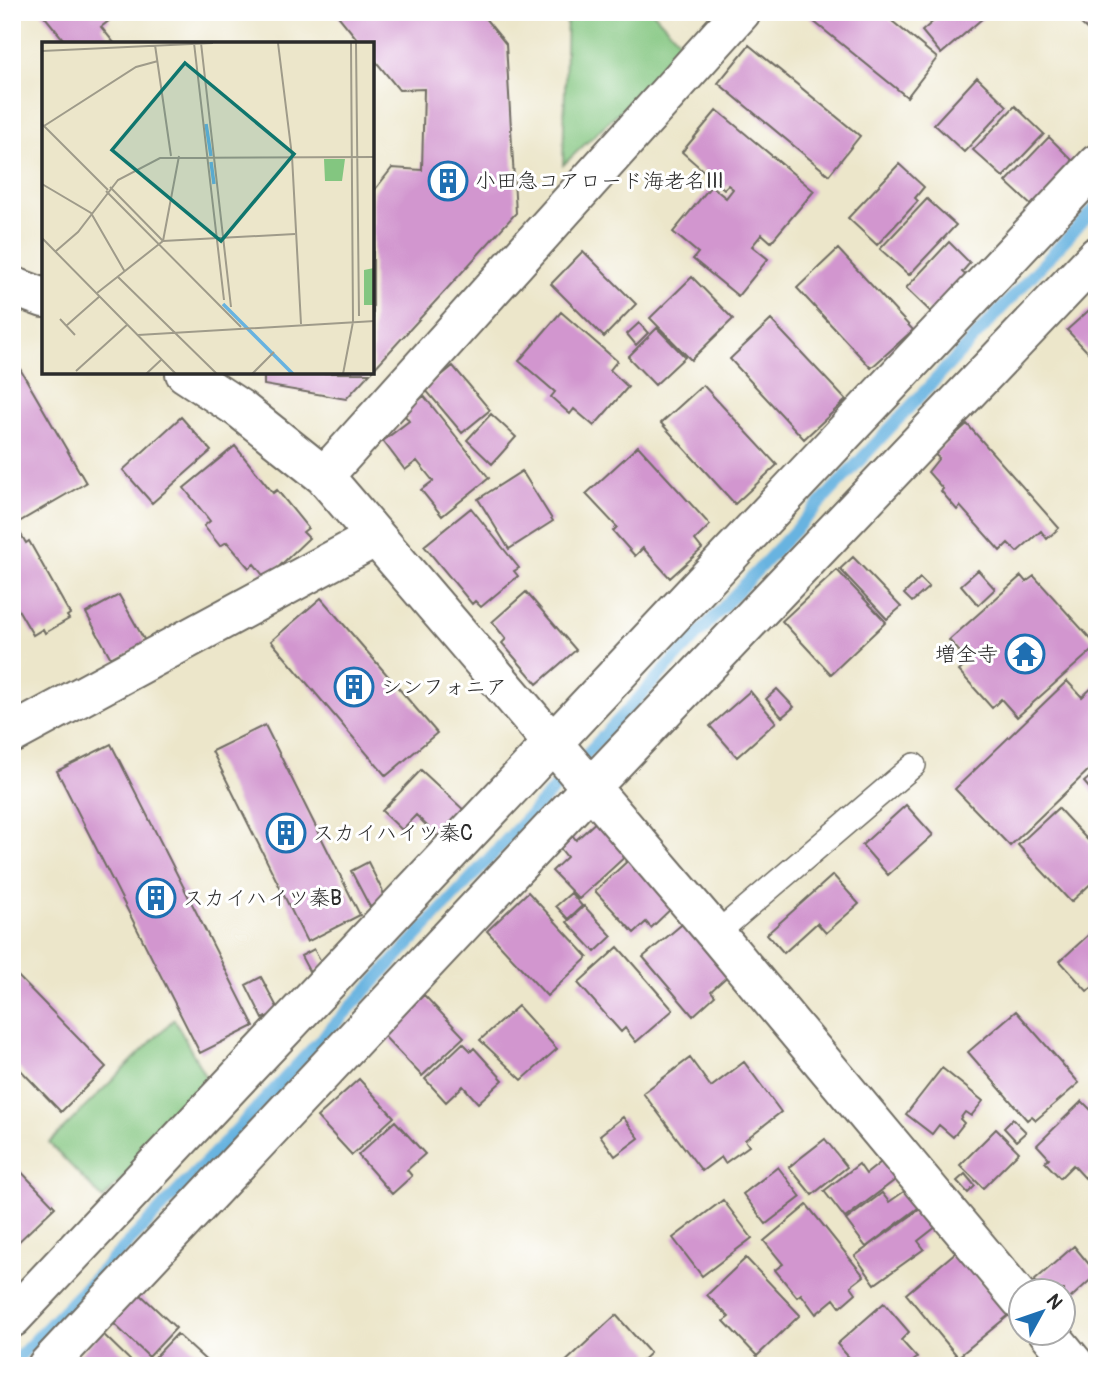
<svg xmlns="http://www.w3.org/2000/svg" width="1109" height="1378" font-family="Pangolin,'Klee One',sans-serif">
<rect width="100%" height="100%" fill="#fff"/>
<filter id="ink" filterUnits="userSpaceOnUse"><feTurbulence type="fractalNoise" baseFrequency=".0143" numOctaves="2"/><feDisplacementMap in="SourceGraphic" scale="14" xChannelSelector="R" yChannelSelector="G"/><feConvolveMatrix kernelMatrix="1 2 1 2 8 2 1 2 1" color-interpolation-filters="sRGB"/></filter>
<filter id="wash" filterUnits="userSpaceOnUse"><feTurbulence type="fractalNoise" baseFrequency=".00686" numOctaves="4" result="noise"/><feDisplacementMap in="SourceGraphic" scale="28" xChannelSelector="R" yChannelSelector="G"/><feGaussianBlur stdDeviation="1.57" result="paint"/><feColorMatrix in="noise" values="0 0 0 0 0 0 0 0 0 0 0 0 0 0 0 0 0 1.4 0 .05"/><feComposite in="paint" operator="in"/></filter>
<g filter="url(#wash)">
<rect width="100%" height="100%" fill="#ece6ca"/>
<path fill="#83c680" stroke="#577856" stroke-width="2" d="M567 12H653L686 48 563 165Z
M174 1019 211 1087 103 1199 49 1143Z"/>
<g fill="none" stroke-linecap="round" stroke-linejoin="round">
<path stroke="#67b3e0" stroke-width="12" d="M12 1364 224 1143 1097 206"/>
</g>
<g id="blocks">
<path fill="#d296cf" d="M41 12H104L110 20 101 27 115 44H67Z
M335 12H480L506 44 516 213 373 370V192L392 168 422 170 424 89 399 90 373 58V44H361Z
M802 12H881L937 58 907 97Z
M944 12H990L941 54 922 31Z
M1084 12H1097V39L1077 20Z
M749 45 860 136 829 175 718 83Z
M977 77 1007 106 964 152 934 124Z
M1015 106 1044 134 1003 177 973 150Z
M717 110 814 191 771 242 762 234 752 246 768 259 738 296 693 259 698 253 673 232 711 186 726 198 733 189 728 185 724 189 682 152Z
M1049 137 1077 165 1035 209 1006 182Z
M899 164 924 187 915 198 918 201 877 245 848 218Z
M927 199 956 225 909 275 880 249Z
M949 242 970 263 962 272 970 279 935 316 906 288Z
M838 249 913 330 871 368 797 288Z
M583 251 636 304 604 337 551 284Z
M692 277 733 319 691 360 650 318Z
M1097 303V362L1067 330Z
M561 312 617 361 610 370 628 387 594 426 574 409 570 414 551 397 555 392 519 361Z
M771 320 846 400 804 439 730 359Z
M639 323 648 333 636 345 627 334Z
M657 328 685 357 655 385 628 357Z
M12 355 86 483 12 526Z
M453 366 490 410 462 433 425 389Z
M264 373H370L346 399 264 385Z
M703 385 777 465 735 504 661 423Z
M424 396 489 478 442 516 421 490 433 481 417 461 405 470 383 441 409 421 403 413Z
M491 414 516 437 492 464 467 440Z
M181 417 211 451 152 503 123 470Z
M967 424 1059 528 1047 539 1041 531 1017 552 1008 543 1000 551 960 506 957 510 941 491 943 489 928 472 939 458 934 454Z
M235 446 273 493 277 490 308 528 303 532 309 538 266 579 254 564 249 568 227 542 220 546 204 526 210 521 184 488Z
M638 446 710 525 695 540 702 549 670 578 643 548 635 556 613 531 617 527 586 494Z
M522 471 553 521 509 549 478 499Z
M471 508 519 568 514 571 518 576 481 607 475 601 472 604 424 546Z
M19 531 26 543 29 541 70 614 67 616 69 619 45 633 43 629 33 635 12 599V535Z
M853 557 901 607 887 619 840 569Z
M837 570 886 622 831 674 782 621Z
M978 570 995 589 978 605 961 585Z
M1021 576 1026 582 1034 576 1097 646 1017 717 1001 699 992 708 959 671 969 662 949 640Z
M920 578 929 587 912 602 904 594Z
M526 592 576 650 537 684 502 643 506 639 492 622Z
M119 595 146 643 113 662 86 613Z
M321 598 437 733 386 776 271 641Z
M1067 681 1082 697 1097 683V762L1010 846 955 789Z
M777 689 794 707 782 717 766 699Z
M750 691 776 722 737 757 710 726Z
M12 693 26 717 12 725Z
M265 725 360 915 307 942 212 751Z
M111 744 254 1026 200 1053 57 771Z
M421 770 467 813 441 840 416 815 402 830 382 811Z
M1097 771V797L1084 782Z
M906 805 933 835 888 875 862 845Z
M1058 808 1097 850V878L1071 902 1018 845Z
M598 820 629 853 579 899 552 871 567 857 560 848 573 836 576 840Z
M633 856 677 903 651 928 646 922 634 933 595 891Z
M368 862 386 898 370 907 351 871Z
M833 875 859 904 826 933 817 923 784 953 767 934Z
M528 892 588 957 547 996 487 931Z
M571 893 582 906 568 919 556 906Z
M584 906 612 936 595 952 567 922Z
M686 921 731 973 711 991 715 996 693 1016 643 957Z
M1097 927V984L1087 991 1060 961Z
M618 947 673 1010 636 1042 625 1028 621 1032 578 983Z
M314 949 324 967 310 973 301 956Z
M12 970 106 1067 61 1112 12 1061Z
M261 977 279 1011 263 1019 246 985Z
M424 995 464 1037 422 1076 382 1034Z
M518 1006 557 1049 522 1080 480 1040Z
M1016 1011 1079 1083 1036 1120 1032 1116 1027 1120 968 1052Z
M463 1043 471 1051 474 1048 503 1080 478 1103 463 1086 446 1102 425 1079Z
M690 1058 711 1087 744 1062 781 1112 745 1140 749 1146 725 1163 721 1157 702 1171 643 1093Z
M942 1068 983 1101 971 1116 965 1112 960 1119 964 1123 953 1137 939 1125 932 1134 906 1114Z
M359 1079 394 1117 352 1155 317 1117Z
M1082 1101 1097 1116V1166L1085 1178 1073 1165 1060 1178 1045 1162 1049 1158 1037 1145Z
M623 1117 639 1138 615 1156 600 1135Z
M1013 1119 1026 1132 1016 1141 1004 1128Z
M395 1121 425 1154 407 1170 412 1176 392 1194 358 1155Z
M996 1129 1019 1152 983 1188 960 1165Z
M825 1139 847 1167 812 1195 789 1167Z
M885 1159 899 1177 845 1218 824 1191 859 1164 866 1174Z
M12 1162 55 1207 12 1248Z
M778 1167 801 1197 766 1224 743 1194Z
M965 1174 975 1186 968 1193 957 1181Z
M909 1188 922 1205 866 1247 846 1220 882 1193 889 1202Z
M723 1200 752 1238 702 1276 673 1238Z
M807 1205 864 1276 851 1286 856 1293 840 1307 834 1299 816 1314 801 1294 797 1297 775 1270 783 1264 764 1241Z
M923 1207 937 1226 918 1241 924 1249 875 1284 855 1256Z
M1074 1246 1097 1274 1064 1304V1290H1043L1034 1281Z
M956 1252 1009 1315 958 1357 906 1294Z
M746 1258 800 1315 757 1356 724 1321 729 1317 707 1295Z
M139 1293 176 1328 149 1357 112 1322Z
M884 1303 909 1332 901 1340 917 1358 907 1366H863L858 1360 854 1363 837 1344Z
M616 1315 650 1353 636 1366H561Z
M101 1332 136 1366H87L78 1357Z
M177 1334 212 1366H162L154 1358Z"/>
</g>
</g>
<g filter="url(#ink)">
<use href="#blocks" fill-opacity="0" stroke="#6f6c63" stroke-width="2"/>
<g fill="none" stroke-linecap="round" stroke-linejoin="round">
<defs>
<path id="service" d="M716 934 914 765"/>
<path id="minor" d="M12 286 44 298
M185 373 240 409 324 476 716 934 1021 1300
M324 476 741 12
M12 734 376 537
M12 1318 1097 164
M1048 1332 1076 1366
M47 1366 591 787 1097 256"/>
</defs>
<use href="#service" stroke="#6f6c63" stroke-width="26"/>
<use href="#minor" stroke="#6f6c63" stroke-width="42"/>
<use href="#service" stroke="#fff" stroke-width="23"/>
<use href="#minor" stroke="#fff" stroke-width="38"/>
</g>
</g>
<defs>
<symbol id="building-ring" viewBox="-11 -11 22 22"><circle r="9.5" fill="#fff" stroke="#1f6fb2" stroke-width="1.5"/><path d="M-4-6H4V6H1V3H-1V6H-4ZM-2.5-4.3h1.7v1.8h-1.7ZM.8-4.3h1.7v1.8H.8ZM-2.5-1h1.7V.8h-1.7ZM.8-1h1.7V.8H.8Z" fill="#1f6fb2"/></symbol>
<symbol id="temple-ring" viewBox="-11 -11 22 22"><circle r="9.5" fill="#fff" stroke="#1f6fb2" stroke-width="1.5"/><path d="M0-6L5-2H3V0L6.5 2.5H4V6H1.5V3h-3V6H-4V2.5H-6.5L-3 0V-2H-5Z" fill="#1f6fb2"/></symbol>
</defs>
<g fill-rule="evenodd">
<use href="#building-ring" x="426" y="159" width="44" height="44"/>
<use href="#temple-ring" x="1003" y="632" width="44" height="44"/>
<use href="#building-ring" x="332" y="665" width="44" height="44"/>
<use href="#building-ring" x="264" y="811" width="44" height="44"/>
<use href="#building-ring" x="134" y="876" width="44" height="44"/>
</g>
<g text-anchor="middle" dominant-baseline="central" stroke-width="6" stroke-linejoin="round" paint-order="stroke">
<g font-size="21" fill="#2b2b2b" stroke="#fff" text-anchor="start">
<text x="475" y="181">小田急コアロード海老名III</text>
<text x="998" y="654" text-anchor="end">増全寺</text>
<text x="381" y="687">シンフォニア</text>
<text x="313" y="833">スカイハイツ秦C</text>
<text x="183" y="898">スカイハイツ秦B</text>
</g>
</g>
<g transform="translate(42 42)">
<rect width="332" height="332" fill="#ece6ca"/>
<path d="M282 117H303L300 139H283ZM332 226V263H322V228Z" fill="#83c680"/>
<path fill="none" stroke="#67b3e0" stroke-width="3.5" d="M164 82 169 114M169 120 172 142M181 262 251 332"/>
<path fill="none" stroke="#9f9b8a" stroke-width="2" d="M152 1 182 258M159 1 189 265M236 1 250 114 259 282M314 1 317 274M113 3 129 114M0 9 171 1M1 83 66 148M2 84 94 25 116 19M0 142 49 171 83 230M68 145 121 199M64 149 199 285M0 196 134 332M121 199 137 114M14 209 36 190 76 138 118 116 333 115M76 235 175 332M55 251 121 199 253 192M18 277 33 293M24 284 58 254M96 293 333 279M34 329 86 282M104 332 120 317M210 332 232 310M301 332 311 280 309 1"/>
<path fill="#0f766e" fill-opacity="0.15" stroke="#0f766e" stroke-width="3.5" d="M143 21 252 112 179 199 70 108Z"/>
<rect width="332" height="332" fill="none" stroke="#2b2b2b" stroke-width="3.5"/>
</g>
<rect width="1109" height="1378" fill="none" stroke="#fff" stroke-width="42"/>
<g transform="translate(1042 1312) rotate(50)"><circle r="33" fill="#ffffff" stroke="#aaaaaa" stroke-width="2"/>
<path d="M0-5L12 26L0 18L-12 26Z" fill="#1f6fb2"/>
<text y="-10" font-size="19" font-weight="bold" text-anchor="middle" fill="#2b2b2b">N</text>
</g>
</svg>
